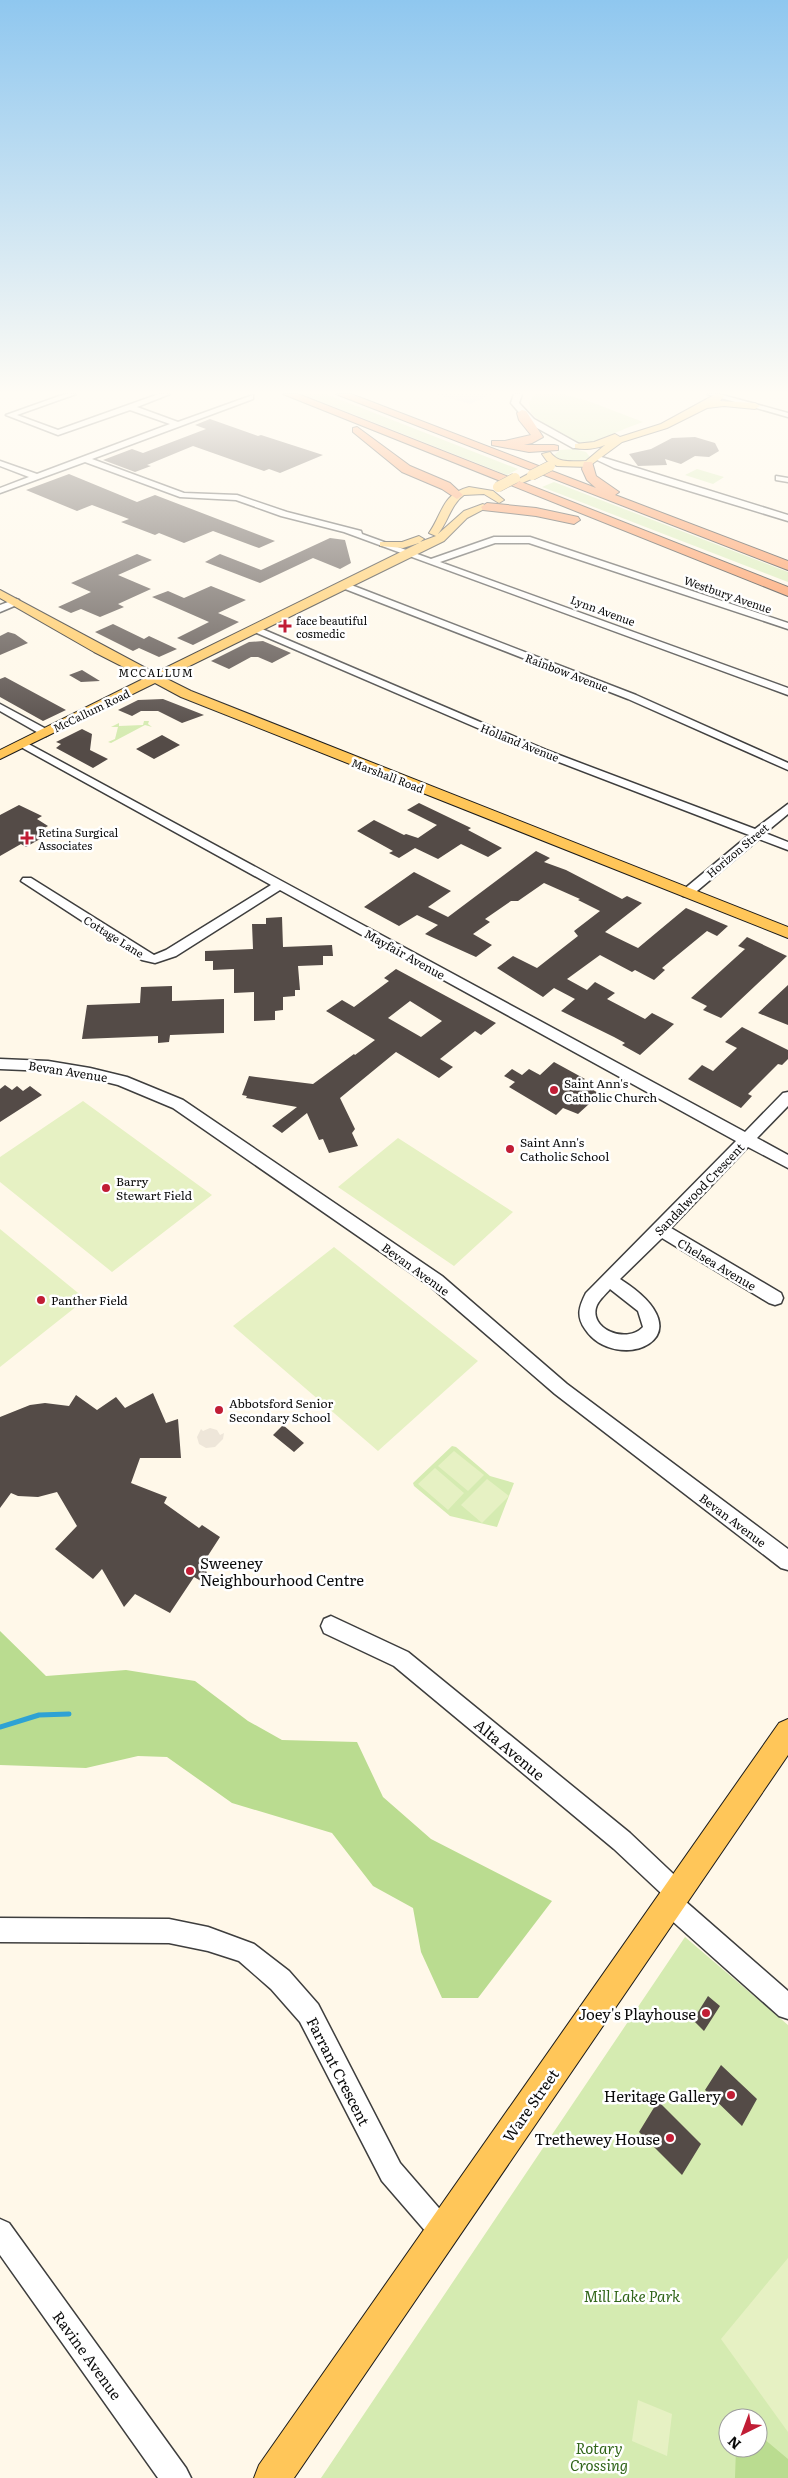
<svg xmlns="http://www.w3.org/2000/svg" width="788" height="2478" font-family="Literata,serif">
<rect width="100%" height="100%" fill="#fff8e9"/>
<path fill="#e8deeb" d="M436 394H492L470 404Z"/>
<path fill="#d5ebb1" fill-rule="evenodd" d="M302 394H326L518 469 507 475Z
M534 394H564L591 402 643 422C587 441 588 459 535 417L531 413 529 403Z
M574 449 586 452 590 457C582 465 561 464 554 455L560 450Z
M697 469 724 477 713 484 685 475Z
M554 482 788 572V582L542 487Z
M144 721H149L148 724 152 727 145 725 111 743 108 742 115 739 118 727H111L119 723V726L143 725Z
M452 1446 456 1447 490 1476 514 1483 497 1527 450 1516 414 1486 413 1483Z
M685 1937 788 2025V2478H321ZM728 2418H758V2448H728Z"/>
<path fill="#badc90" d="M0 1631 46 1676 126 1670 195 1681 248 1721 282 1740 357 1742 383 1797 431 1839 552 1901 478 1998H442L421 1952 413 1908 373 1886 332 1833 232 1803 167 1757 138 1756 86 1768 0 1765Z
M758 2434 788 2459V2478H735L736 2448H758Z"/>
<path fill="#e6f1c3" d="M83 1101 212 1195 112 1272 0 1182V1157Z
M398 1138 513 1212 454 1266 338 1187Z
M0 1229 83 1297 82 1302 0 1367Z
M334 1247 478 1361 378 1451 233 1326Z
M454 1451 484 1475 468 1491 438 1466Z
M435 1468 464 1493 448 1510 418 1484Z
M487 1479 509 1496 482 1523 461 1505Z
M788 2258V2432L721 2339Z
M638 2400 672 2414 667 2456 632 2441Z"/>
<path fill="#eee6d9" d="M210 1428 217 1430 220 1435 224 1433 223 1439 215 1447 206 1448 199 1444 197 1437 201 1429 203 1431Z"/>
<g fill="none" stroke-linecap="round" stroke-linejoin="round">
<path stroke="#2ea2d4" stroke-width="5" d="M0 1727 39 1715 69 1714"/>
</g>
<path fill="#544b47" fill-rule="evenodd" d="M210 419 258 436 261 435 323 455 280 473 269 469 264 471 193 446 147 465 151 466 135 472 103 460 132 449 143 453 206 429 195 425Z
M695 437 715 443 719 451 709 457 695 456 681 464 665 459 667 465 638 466 629 454 651 449 672 438Z
M69 474 137 502 155 495 275 541 259 548 213 531 184 543 159 533 155 535 121 522 129 519 92 505 77 511 26 490Z
M330 538 345 540 351 563 340 569 313 558 260 583 205 562 220 554 261 570Z
M137 554 152 560 118 575 151 589 118 604 124 607 100 617 81 609 71 613 58 607 91 592 71 583Z
M211 586 246 600 218 613 239 622 193 645 177 638 209 622 152 597 168 591 184 598Z
M113 624 144 639 149 636 177 649 159 657 139 648 133 651 95 632Z
M8 632 15 634 28 643 0 655V636Z
M263 641 291 653 272 663 258 657H251L229 669 211 661 249 642Z
M82 670 100 681 81 682 69 675Z
M5 677 66 710 43 721 0 697V679Z
M163 699 204 715 182 723 158 711H141L132 716 118 710 138 700Z
M82 729 92 734 90 750 108 759 93 768 56 748 61 744 56 742Z
M162 735 180 745 154 759 136 749Z
M419 803 471 828 468 830 502 848 488 857 461 844 438 859 415 848 399 858 389 853 393 851 357 831 374 820 404 835 406 834 418 838 437 825 407 810Z
M19 805 42 816 37 819 48 826 41 830 45 832 36 837 40 839 26 847 21 844 0 856V815Z
M536 851 550 858 544 862 566 870 622 899 627 896 642 903 605 932 638 948 686 908 728 926 717 936 707 931 662 968 665 970 654 980 635 970 632 972 600 955 567 979 587 990 595 982 615 993 607 999 645 1019 652 1013 674 1024 640 1055 622 1045 625 1043 614 1037 561 1011 575 999 554 988 543 997 497 968 513 956 537 968 578 936 574 931 600 911 578 900 580 899 544 883 518 901H511L485 919 490 922 473 934 492 945 476 957 425 934 438 925 417 915 399 926 364 907 414 872 451 891 428 907 448 917Z
M282 917 283 947 332 945 333 956H323V965L298 966 300 990H295V996L283 997V1010L275 1011V1020L254 1021V992L234 993V969L213 970V961H205V951L253 949 252 924H266V918Z
M747 937 787 956 721 1018 703 1010 707 1006 691 998 745 949 738 946Z
M396 969 496 1023 481 1035 475 1031 440 1059 453 1067 439 1078 396 1052 340 1098 355 1129 352 1133 358 1146 329 1153 323 1139 319 1140 307 1113 282 1133 272 1126 297 1107 246 1098 247 1096 242 1095 249 1076 313 1084 354 1054 355 1055 375 1040 326 1011 342 1000 354 1007 389 981 384 978ZM410 1001 442 1021 421 1037 388 1018Z
M788 985V1025L758 1013Z
M172 986V1001L224 999V1033L170 1035 169 1042 158 1043V1036L82 1039 87 1005 140 1003 141 987Z
M742 1027 788 1050V1059L782 1065 778 1064 748 1094 752 1096 741 1108 688 1079 702 1065 713 1071 737 1048 725 1042Z
M554 1062 585 1079 581 1083 600 1094 578 1114 563 1108 556 1115 509 1087 515 1082 504 1076 512 1069 522 1075 529 1069 540 1075Z
M5 1085 12 1090 17 1086 23 1091 30 1086 42 1095 0 1122V1089Z
M153 1393 166 1423 178 1419 181 1458H140L131 1483 167 1497 164 1503 199 1528 202 1525 220 1537 200 1568 207 1572 201 1581 194 1577 170 1613 135 1594 124 1607 102 1569 93 1579 55 1549 77 1526 57 1492 38 1497 18 1496 11 1493 0 1508V1417L30 1405 45 1403 69 1406 76 1395 97 1410 116 1397 125 1408Z
M283 1425 304 1443 294 1452 273 1435Z
M708 1996 720 2006 704 2031 693 2020Z
M721 2065 757 2099 742 2126 705 2090Z
M658 2101 701 2144 682 2175 639 2132Z"/>
<g fill="none" stroke-linecap="round" stroke-linejoin="round">
<defs>
<path id="minor" d="M65 394H76L17 415 58 430 159 394H170L137 407 178 422 253 395V399L92 459 184 493 237 495 287 512 361 531 362 534 431 559 494 537H530L788 623V629L529 543H495L440 562 788 688V695L344 532 281 516 236 500 180 497 85 462 0 493V488L29 477 0 466V461L37 474 170 424 130 410 58 435 6 415Z
M514 394H522L519 403 534 419 579 444V448H573L528 423 511 403Z
M707 394H719L788 413V417Z
M595 455 788 515V521L614 468 595 459Z
M776 476 788 478V482L776 480Z
M340 583H346L636 695 788 763V770L628 699 340 587Z
M16 599 19 600V604L0 612V605Z
M255 626 546 750 755 829 788 804V814L765 833 788 842V850L759 839 691 896H683L681 893 683 890 749 835 538 754 252 631 250 629Z
M0 704 50 731 51 733 46 736 42 735 0 711Z
M23 741 745 1132 783 1093 788 1092V1106L757 1138 788 1155V1168L748 1147 671 1228 781 1293 783 1298 781 1303 775 1305 769 1303 662 1238 620 1279C713 1338 616 1376 585 1329 576 1316 579 1307 586 1293L736 1141 280 890 176 956 155 963 142 960 21 881 23 878H31L154 955 166 950 271 885 19 746V742ZM610 1289 638 1311 643 1327C626 1345 587 1328 597 1305 600 1299 606 1294 610 1289Z
M0 1059 48 1061 90 1068 127 1077 183 1100 442 1276 567 1384 788 1549V1570L781 1568 555 1394 430 1286 173 1108 118 1085 90 1078 48 1071 0 1069Z
M331 1616 408 1652 630 1833 685 1885 689 1893 685 1901 788 1991V2019L779 2016 661 1911 657 1903 662 1894 614 1849 394 1666 324 1633 321 1626 324 1619Z
M0 1918 169 1919 208 1927 254 1944 289 1971 318 2004 400 2163 451 2222 455 2231 451 2240 442 2244 433 2240 382 2181 300 2022 271 1989 239 1961 208 1951 169 1943 0 1942Z
M0 2219 9 2223 186 2468 191 2478H158L0 2255Z"/>
<path id="major" d="M716 394 724 396 720 401 755 403 760 406 755 409 724 406 707 408 667 428 622 442 588 467 557 466 547 461 542 454 550 452C558 464 573 461 586 461L605 445C596 449 584 450 575 448V444L594 442 615 434 620 437 661 424Z
M532 472 536 473V477L522 483 517 480Z
M469 487 493 491 504 500 499 503 484 494 464 495C451 504 448 522 438 534L464 511 483 504 488 507 467 518 444 541 165 678 191 691 788 927V938L181 697 155 683 0 759V750L145 678 94 652 0 598V590L155 673 419 543 403 548 380 546V542H402L419 536 424 539 420 542 436 536 429 533C443 513 442 494 469 487Z
M788 1719V1755L294 2478H254L259 2465 779 1723Z"/>
<path id="highway" d="M283 394H298L788 587V596Z
M336 394H351L596 488 587 480 582 469 584 462H592L596 476 619 492 615 495 788 561V570Z
M522 410 526 411 543 437 532 443 524 445H554L558 446V450L529 452 492 445V441H505L531 435 519 420 517 413Z
M357 427 410 466 450 483 463 495 457 499 442 489 402 472 353 432V428Z
M487 503 536 508 578 517 580 520 574 524 536 516 483 510 481 507Z"/>
</defs>
<use href="#minor" stroke="#3e3e3e" stroke-width="3"/>
<use href="#major" stroke="#1c1c1c" stroke-width="2"/>
<use href="#highway" stroke="#1c1c1c" stroke-width="2"/>
<use href="#minor" fill="#fff" fill-rule="evenodd"/>
<use href="#major" fill="#ffc659" fill-rule="evenodd"/>
<use href="#highway" fill="#fc8a4a" fill-rule="evenodd"/>
<defs>
<path id="major-bridge" d="M532 475 550 466
M498 487 515 478"/>
</defs>
<use href="#major-bridge" stroke="#1c1c1c" stroke-width="11" stroke-linecap="butt"/>
<use href="#major-bridge" stroke="#ffc659" stroke-width="10"/>
</g>
<linearGradient id="sky" x2="0" y2="1"><stop stop-color="#8fc7ef"/><stop offset="0.53" stop-color="#fffcf5"/><stop offset="1" stop-color="#fffcf5" stop-opacity="0"/></linearGradient>
<rect width="788" height="741" fill="url(#sky)"/>
<g fill="#c11d35" stroke="#fff" stroke-width="2">
<path d="M282.5 618.5h5v5h5v5h-5v5h-5v-5h-5v-5h5z"/>
<path d="M24.5 830.5h5v5h5v5h-5v5h-5v-5h-5v-5h5z"/>
<circle cx="554" cy="1090" r="5"/>
<circle cx="510" cy="1149" r="5"/>
<circle cx="106" cy="1188" r="5"/>
<circle cx="41" cy="1300" r="5"/>
<circle cx="219" cy="1410" r="5"/>
<circle cx="190" cy="1571" r="5"/>
<circle cx="706" cy="2013" r="5"/>
<circle cx="731" cy="2095" r="5"/>
<circle cx="670" cy="2138" r="5"/>
</g>
<g text-anchor="middle" dominant-baseline="central" stroke-width="5" stroke-linejoin="round" paint-order="stroke">
<g font-size="11" fill="#0b0b0b" stroke="#fff">
<text transform="translate(728 594) rotate(19)">Westbury Avenue</text>
<text transform="translate(603 610) rotate(20)">Lynn Avenue</text>
<text transform="translate(567 672) rotate(21)">Rainbow Avenue</text>
<text transform="translate(91 710) rotate(-26)">McCallum Road</text>
<text transform="translate(520 742) rotate(22)">Holland Avenue</text>
<text transform="translate(388 775) rotate(21)">Marshall Road</text>
<text transform="translate(737 850) rotate(-40)">Horizon Street</text>
<text transform="translate(114 936) rotate(32)">Cottage Lane</text>
</g>
<g font-size="11" fill="#0b0b0b" stroke="#fff" text-anchor="start">
<text x="296" y="620">face beautiful<tspan x="296" dy="13">cosmedic</tspan></text>
<text x="38" y="832">Retina Surgical<tspan x="38" dy="13">Associates</tspan></text>
</g>
<g font-size="11" letter-spacing="1" fill="#0b0b0b" stroke="#fff">
<text x="156" y="672">MCCALLUM</text>
</g>
<g font-size="12" fill="#0b0b0b" stroke="#fff">
<text transform="translate(405 954) rotate(29)">Mayfair Avenue</text>
<text transform="translate(68 1071) rotate(9)">Bevan Avenue</text>
<text transform="translate(699 1189) rotate(-46)">Sandalwood Crescent</text>
<text transform="translate(717 1264) rotate(31)">Chelsea Avenue</text>
<text transform="translate(416 1269) rotate(36)">Bevan Avenue</text>
<text transform="translate(733 1520) rotate(37)">Bevan Avenue</text>
</g>
<g font-size="12" fill="#0b0b0b" stroke="#fff" text-anchor="start">
<text x="564" y="1083">Saint Ann's<tspan x="564" dy="14">Catholic Church</tspan></text>
<text x="520" y="1142">Saint Ann's<tspan x="520" dy="14">Catholic School</tspan></text>
<text x="116" y="1181">Barry<tspan x="116" dy="14">Stewart Field</tspan></text>
<text x="51" y="1300">Panther Field</text>
<text x="229" y="1403">Abbotsford Senior<tspan x="229" dy="14">Secondary School</tspan></text>
</g>
<g font-size="15" fill="#0b0b0b" stroke="#fff" text-anchor="end">
<text x="200" y="1562" text-anchor="start">Sweeney<tspan x="200" dy="17">Neighbourhood Centre</tspan></text>
<text x="696" y="2013">Joey's Playhouse</text>
<text x="721" y="2095">Heritage Gallery</text>
<text x="660" y="2138">Trethewey House</text>
</g>
<g font-size="15" fill="#0b0b0b" stroke="#fff">
<text transform="translate(510 1749) rotate(40)">Alta Avenue</text>
<text transform="translate(339 2071) rotate(63)">Farrant Crescent</text>
<text transform="translate(530 2105) rotate(-55)">Ware Street</text>
<text transform="translate(88 2355) rotate(54)">Ravine Avenue</text>
</g>
<g font-size="15" font-style="italic" fill="#306519" stroke="#fff">
<text x="632" y="2295">Mill Lake Park</text>
<text x="599" y="2447">Rotary<tspan x="599" dy="17">Crossing</tspan></text>
</g>
</g>
<g transform="translate(743 2433) rotate(222)"><circle r="24" fill="#ffffff" stroke="#9d9d9d"/>
<path d="M0-4L9 19L0 12L-9 19Z" fill="#c11d35"/>
<text y="-8" font-size="14" font-weight="bold" text-anchor="middle" fill="#0b0b0b">N</text>
</g>
</svg>
